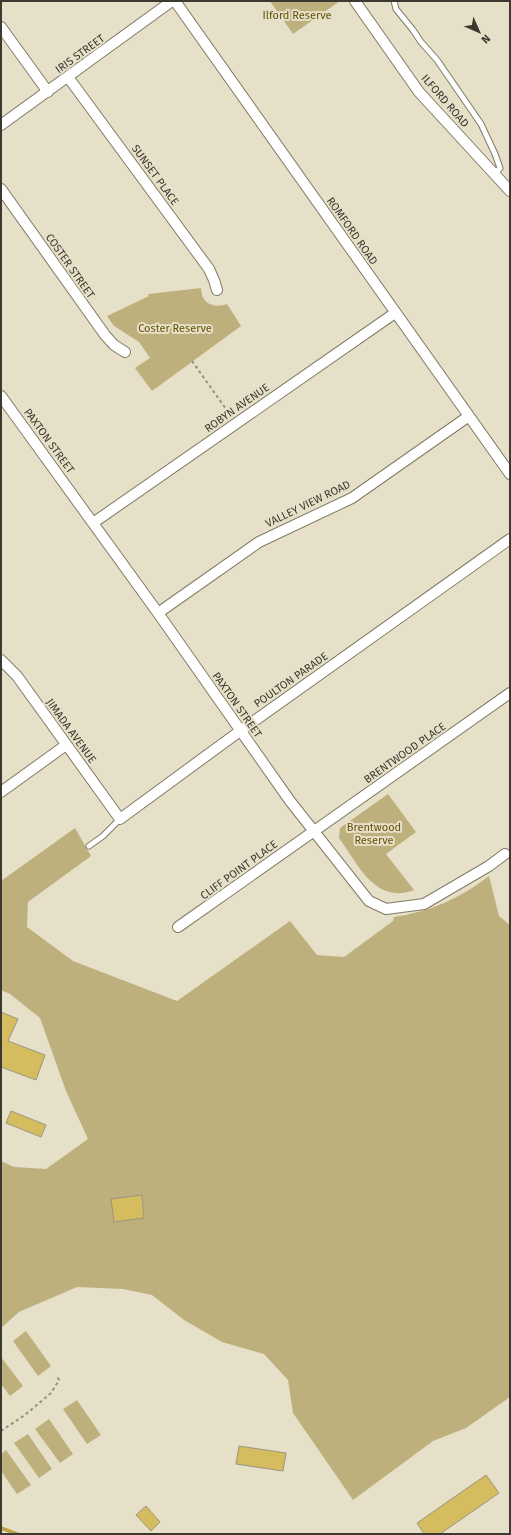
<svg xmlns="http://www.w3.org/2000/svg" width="511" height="1535" font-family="'Fira Sans',sans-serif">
<rect width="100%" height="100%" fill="#e7e0c9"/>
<path fill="#beb07c" d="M270 1H340L293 34Z
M201 288C201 303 213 309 227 304L241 326 152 391 135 368 150 358 139 342 114 326 107 316 149 296 148 294Z
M388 794 416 832 386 854 414 890C375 905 358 864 339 838L340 828Z
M75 828 91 856 28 902 27 927 73 961 177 1001 290 921 317 955 344 957 393 921 394 917C429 912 461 898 489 876L499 916 510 925V1397L466 1428 433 1441 353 1500 293 1413 288 1380 264 1354 222 1342 184 1320 152 1295 123 1289 77 1287 19 1312 1 1328V1161L14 1167 46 1169 88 1139 66 1091 40 1018 10 994 1 990V881Z
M26 1331 51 1366 38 1376 13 1341Z
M1 1357 23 1386 10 1396 1 1384Z
M77 1400 101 1435 87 1444 63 1409Z
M49 1419 73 1454 60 1463 35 1429Z
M28 1434 52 1469 39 1478 14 1443Z
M6 1450 31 1485 17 1494 1 1471V1454Z"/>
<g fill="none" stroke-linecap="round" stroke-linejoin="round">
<path stroke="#baa244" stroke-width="3.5" d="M1 1528 17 1534"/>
</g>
<path fill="#d4bc5f" stroke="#9a957f" d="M1 1012 18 1019 8 1041 45 1055 36 1080 1 1067Z
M11 1111 46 1125 41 1137 6 1123Z
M142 1195 144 1218 114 1222 111 1199Z
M239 1446 286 1453 283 1471 236 1464Z
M486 1475 499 1493 440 1534H424L417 1523Z
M146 1506 160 1522 151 1531 136 1515Z"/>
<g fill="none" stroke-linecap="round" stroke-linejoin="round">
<defs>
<path id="service" d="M394 1 396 9 413 30 421 42 437 60 481 124 495 154 500 168 494 175
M89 846 103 836 120 819"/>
<path id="minor" d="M175 1 510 474
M355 1 419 92 510 191
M1 27 48 92
M68 77 209 269 214 280 217 290
M1 125 172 1
M1 189 105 335 114 345 125 352
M1 396 158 613 290 801 369 901 386 909 424 904 489 866 505 854
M93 523 395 313
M158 613 259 542 352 498 469 416
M1 660 17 676 120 819 240 731 510 539
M1 792 66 745
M178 927 510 693"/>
</defs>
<use href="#service" stroke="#807a65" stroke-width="7"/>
<use href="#minor" stroke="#807a65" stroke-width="12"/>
<path stroke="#948f7f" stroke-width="2" stroke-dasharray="3 3" stroke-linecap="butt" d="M192 361 231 416
M1 1431 25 1415 51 1393 59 1380 56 1375"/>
<use href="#service" stroke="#fff" stroke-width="5"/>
<use href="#minor" stroke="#fff" stroke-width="10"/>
</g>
<g text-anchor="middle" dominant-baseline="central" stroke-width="4" stroke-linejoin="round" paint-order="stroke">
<g font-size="11" fill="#645309" stroke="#e7e0c9">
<text x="297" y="15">Ilford Reserve</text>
<text x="175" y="328">Coster Reserve</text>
<text x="374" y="827">Brentwood<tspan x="374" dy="13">Reserve</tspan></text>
</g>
<g font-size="11" fill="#3b3930" stroke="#e7e0c9">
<text transform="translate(80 54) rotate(-36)">IRIS STREET</text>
<text transform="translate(445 101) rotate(49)">ILFORD ROAD</text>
<text transform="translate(155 175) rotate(54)">SUNSET PLACE</text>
<text transform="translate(352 231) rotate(55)">ROMFORD ROAD</text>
<text transform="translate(70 266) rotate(55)">COSTER STREET</text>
<text transform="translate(237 408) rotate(-35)">ROBYN AVENUE</text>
<text transform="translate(49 441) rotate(54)">PAXTON STREET</text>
<text transform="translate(308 504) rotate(-26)">VALLEY VIEW ROAD</text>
<text transform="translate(291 680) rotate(-35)">POULTON PARADE</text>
<text transform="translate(237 705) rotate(55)">PAXTON STREET</text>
<text transform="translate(71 731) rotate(54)">JIMADA AVENUE</text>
<text transform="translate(405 753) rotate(-35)">BRENTWOOD PLACE</text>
<text transform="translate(239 870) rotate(-36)">CLIFF POINT PLACE</text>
</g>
</g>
<rect width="511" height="1535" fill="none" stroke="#3b3930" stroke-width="4"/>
<g transform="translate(479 32) rotate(135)" stroke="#e7e0c9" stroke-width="3" paint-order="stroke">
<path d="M0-3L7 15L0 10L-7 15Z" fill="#3b3930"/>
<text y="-6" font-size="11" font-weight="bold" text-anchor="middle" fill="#3b3930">N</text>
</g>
</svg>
